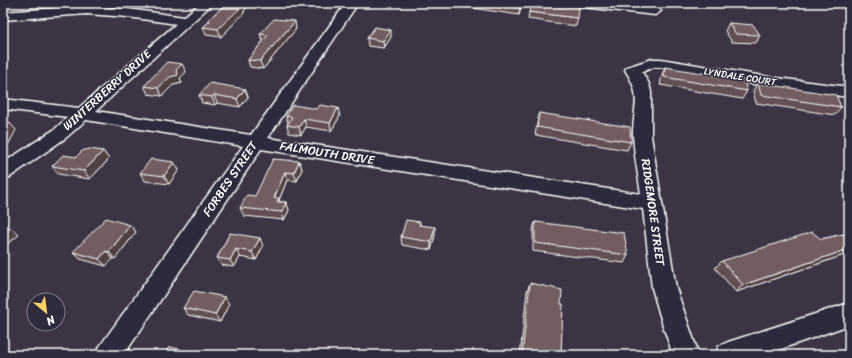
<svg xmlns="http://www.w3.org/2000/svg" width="852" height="358" font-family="Sriracha,sans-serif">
<rect width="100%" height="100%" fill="#3c3444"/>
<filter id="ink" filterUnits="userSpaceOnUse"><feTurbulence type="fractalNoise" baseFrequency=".025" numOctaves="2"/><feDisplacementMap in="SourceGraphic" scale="8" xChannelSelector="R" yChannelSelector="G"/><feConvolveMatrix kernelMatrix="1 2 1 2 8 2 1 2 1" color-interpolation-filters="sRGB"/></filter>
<g filter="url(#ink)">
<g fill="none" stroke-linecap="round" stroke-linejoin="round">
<defs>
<path id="minor" d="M200 3H213L96 111 251 135 346 3H358L268 138 641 194C638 174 634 154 633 135 633 106 643 97 625 70L627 67 652 59H661L769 77 849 87V97L769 87 661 67H654L642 72 649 84 651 92V136L676 288 699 355H673L663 326 652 288 643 209 261 149 124 355H96L100 346 243 146 86 120 67 137 10 177 3 179V163L55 129 68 117 3 109V99L79 108 176 24 128 17 87 14 3 20V12L87 6 128 9 184 17Z
M577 3C590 3 655 2 661 11L655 15 583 7Z
M849 303V325L764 355H715L719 346 728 342Z"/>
</defs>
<use href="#minor" stroke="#fff" stroke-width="3"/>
<use href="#minor" fill="#2f2a3d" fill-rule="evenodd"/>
</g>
<path fill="#625053" stroke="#fff" d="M227 3H251L244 11V13L221 37 206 35 203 27 209 22 208 20Z
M472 3H522L519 15 472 8Z
M529 12 578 18 576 26 528 19Z
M729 23 760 35 756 43 732 42 725 31Z
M296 29 263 69 250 67 248 60 263 41 260 34Z
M391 37 384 48 368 46 367 38Z
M182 64 186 72 180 78 182 83 173 85 162 96 148 94 144 86Z
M665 67 747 91 742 99 660 85 662 75Z
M758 83 841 107 835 115 756 103 753 91Z
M245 89 248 97 240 107 217 103 215 105 202 103 199 95Z
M539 113 631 142 627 150 535 135Z
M286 116H340L331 131 306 127 301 135 289 133 287 125 288 123Z
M103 151 109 159 90 179 58 174 52 166Z
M299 161 302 169 297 181 287 180 279 200 280 202H286L289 210 284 220 244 216 240 208Z
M174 162 179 170 169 184 145 181 140 173Z
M420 222V225L435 235 431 250 402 245 401 237Z
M535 222 628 255 624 263 533 251V230Z
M130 225 136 232 115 259H113L106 266 80 259 73 252Z
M230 233 263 246 256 260 240 257 234 267 221 265 217 258Z
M849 233V260L844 255 736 292 715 268 722 261 821 239Z
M530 283 561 304V355H520L527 291Z
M229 304 220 322 188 315 183 308Z"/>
<path fill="#504143" stroke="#fff" d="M242 3H251L244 11V13L221 37 218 29Z
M521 3H522L519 15 520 8Z
M295 21 296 29 263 69 260 61Z
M391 30V37L384 48 383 41Z
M182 64 186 72 180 78 182 83 173 85 162 96 158 88Z
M245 89 248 97 240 107 237 99Z
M214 95 217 103 215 105 212 97Z
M338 108 340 116 331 131 330 123Z
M304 119 306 127 301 135 299 127Z
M9 122 16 130 8 145H3V133Z
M103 151 109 159 90 179 84 171Z
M299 161 302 169 297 181 294 173Z
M174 162 179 170 169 184 164 176Z
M285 172 287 180 279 200 281 206 274 198Z
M286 202 289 210 284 220 282 212Z
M130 225 136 232 115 259 109 252Z
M435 227V235L431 250V242Z
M11 228 19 235 3 247V233Z
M260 238 263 246 256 260 252 252Z
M236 249 240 257 234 267 230 260Z
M849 249V251L844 255 736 292 743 285Z
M106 251 113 259 106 266 99 259Z
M225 297 229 304 220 322 215 315Z
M180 349 186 355H177Z"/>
<path fill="#725d60" stroke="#fff" d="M227 3H242L240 6H242L218 29 203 27 210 21 208 20Z
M488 3H521L520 8Z
M532 3H544L561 6V4L579 6 578 18 529 12Z
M274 19 295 21 260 61 248 60 268 35 260 34Z
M729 23 753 25 760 35 736 34Z
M375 27 391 30 383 41 367 38Z
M167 62 182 64 176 70 178 75 170 77 158 88 144 86Z
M665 67 744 80 747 91 664 77Z
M210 83 245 89 237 99 214 95 212 97 199 95Z
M758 83 836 95 841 107 761 95Z
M293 105 317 109 320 105 338 108 330 123 304 119 299 127 287 125 292 117 286 116Z
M539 113 630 127 631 142 537 127Z
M9 122 3 133V123Z
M89 149 103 151 84 171 52 166 63 155 76 157 82 151Z
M151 159 174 162 164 176 140 173Z
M273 159 299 161 294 173 285 172 274 198H279L277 202H286L282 212 240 208 247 195 255 196Z
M106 218 130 225 109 252 106 251 99 259 73 252Z
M406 220 420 222 419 225 435 227 431 242 401 237Z
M3 222 11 228 3 233Z
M535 222 624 233 628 255 535 243Z
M812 232 821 239 849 233V249L743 285 722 261Z
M230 233 260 238 252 252 236 249 230 260 217 258Z
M530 283 562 290 561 304H563L561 355H522Z
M194 291 225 297 215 315 183 308Z
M169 347 180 349 177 355H164Z"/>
</g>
<g text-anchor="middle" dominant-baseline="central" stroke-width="3" stroke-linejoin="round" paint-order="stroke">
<g font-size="10" fill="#fff" stroke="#2f2a3d">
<text transform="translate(740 77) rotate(9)">LYNDALE COURT</text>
</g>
<g font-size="12" fill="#fff" stroke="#2f2a3d">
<text transform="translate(107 90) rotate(-42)">WINTERBERRY DRIVE</text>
<text transform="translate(327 153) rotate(9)">FALMOUTH DRIVE</text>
<text transform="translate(230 179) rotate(-56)">FORBES STREET</text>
<text transform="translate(653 212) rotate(82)">RIDGEMORE STREET</text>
</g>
</g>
<rect width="852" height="358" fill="none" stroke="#2f2a3d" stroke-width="16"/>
<rect x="8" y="8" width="836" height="342" fill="none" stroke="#fff" stroke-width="1.5" filter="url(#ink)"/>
<g transform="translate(46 312) rotate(151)"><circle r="19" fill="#2f2a3d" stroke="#827f8b"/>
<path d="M0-3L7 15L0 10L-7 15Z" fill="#ffd166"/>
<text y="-6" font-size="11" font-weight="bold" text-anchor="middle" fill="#ffffff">N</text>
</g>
</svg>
